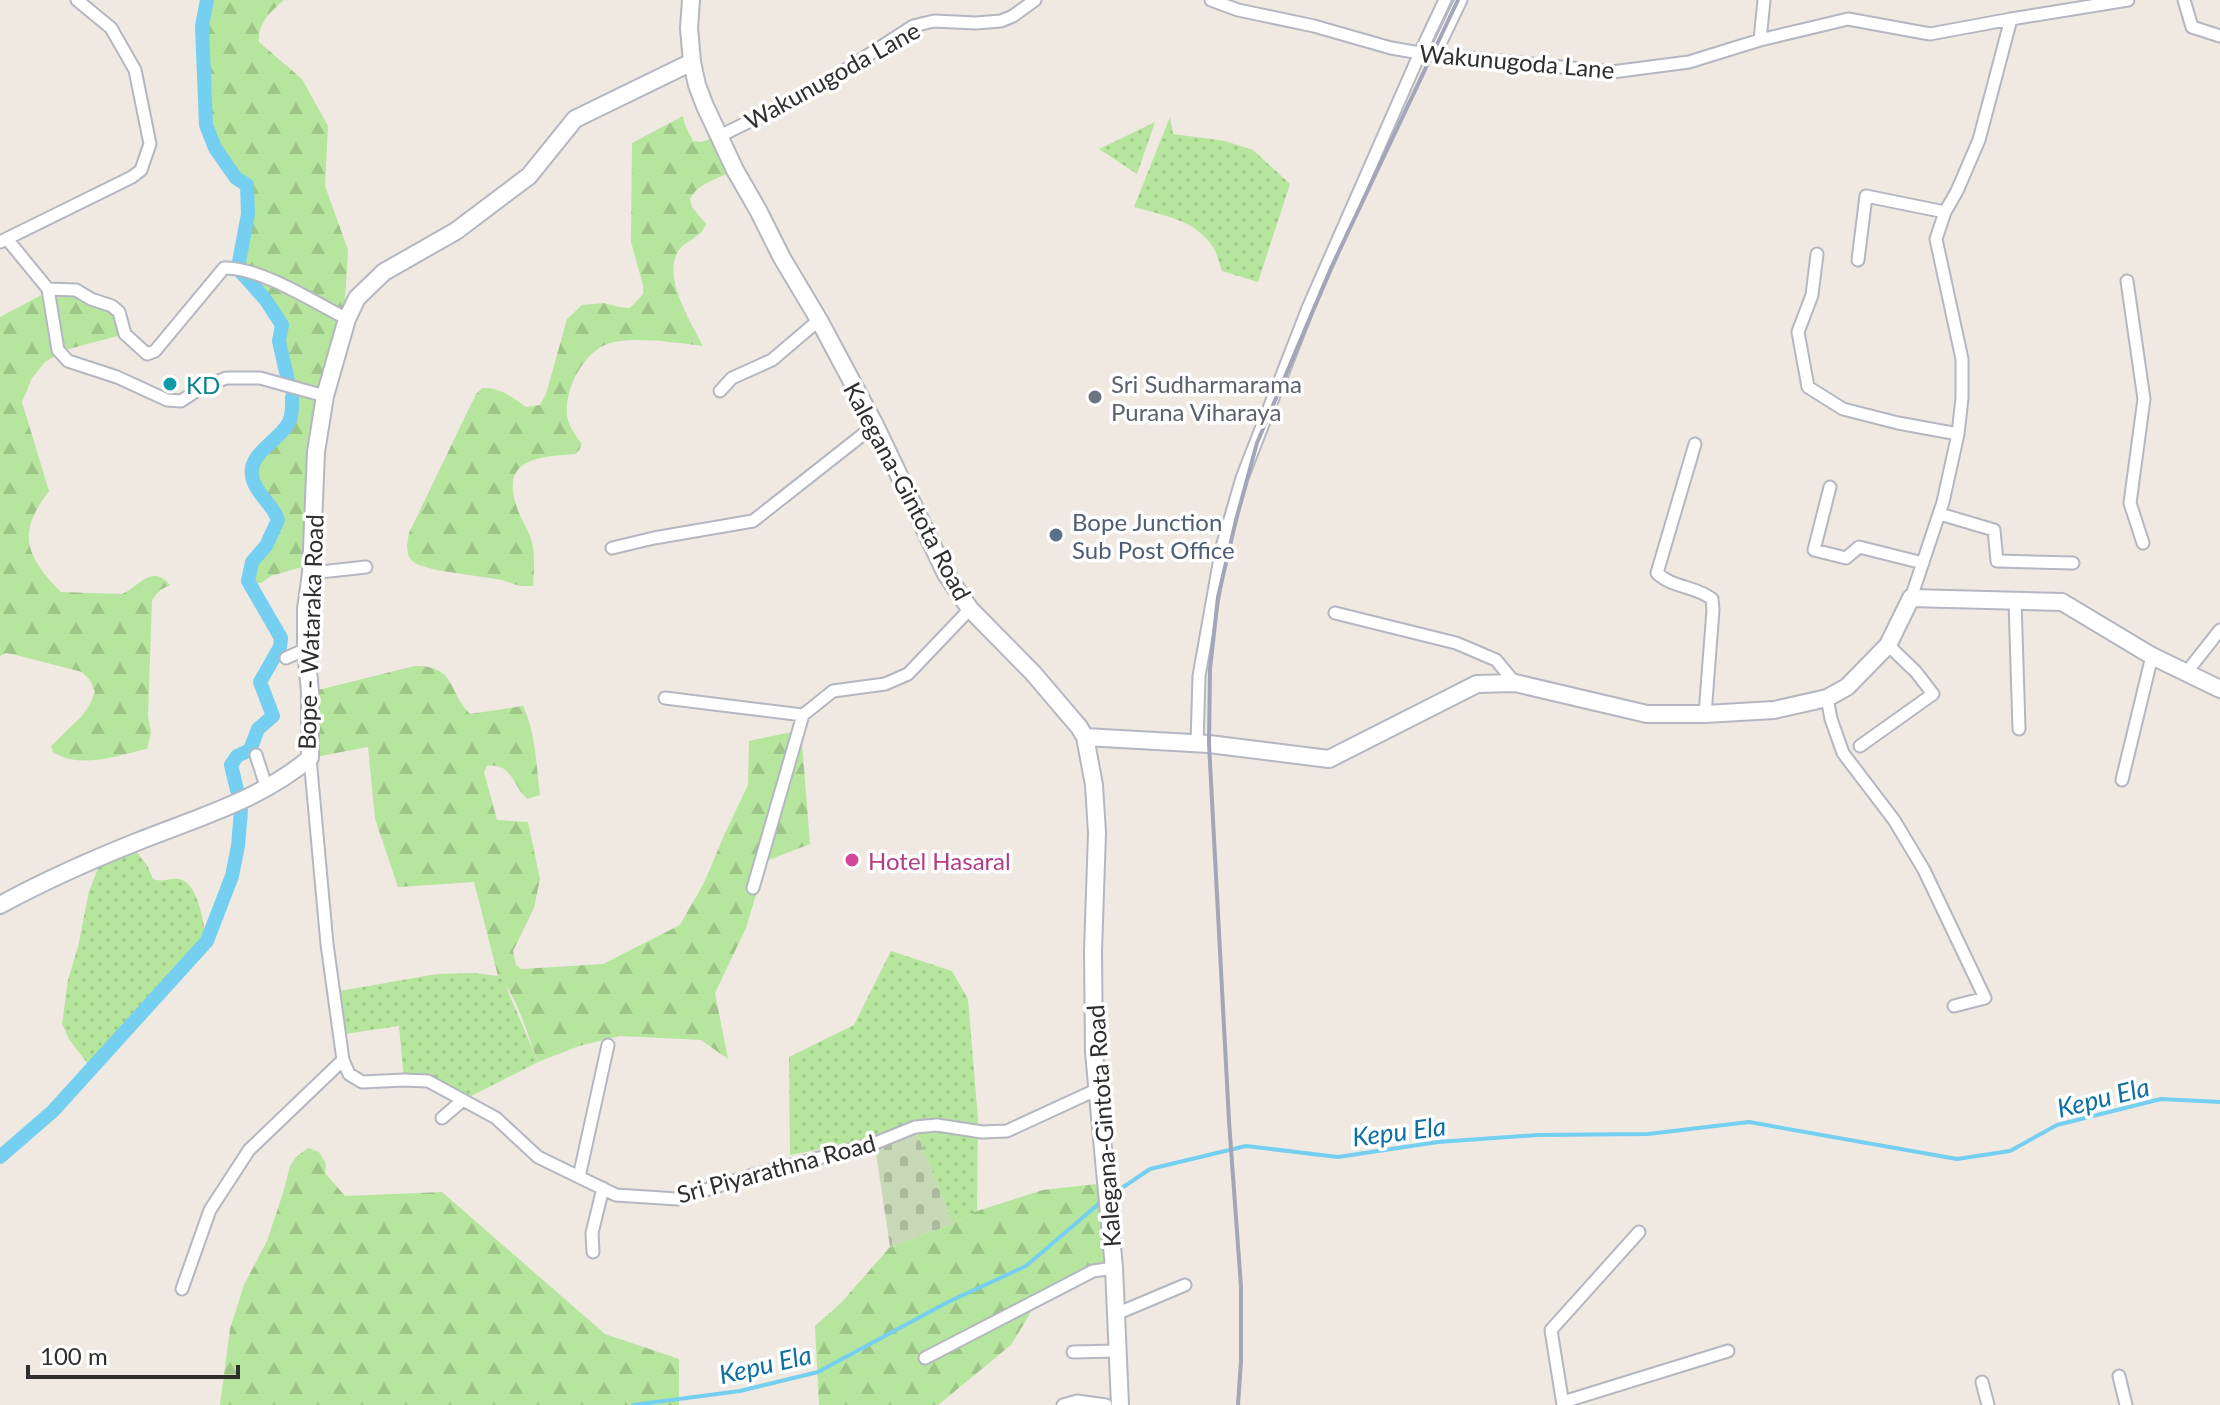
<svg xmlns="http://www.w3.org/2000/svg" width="2220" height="1405" font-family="Lato,sans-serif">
<defs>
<pattern id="grass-dots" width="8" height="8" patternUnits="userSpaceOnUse" patternTransform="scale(2)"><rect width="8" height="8" fill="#b6e59e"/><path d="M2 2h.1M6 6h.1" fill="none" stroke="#9dc588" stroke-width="1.8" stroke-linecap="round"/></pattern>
<pattern id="forest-firs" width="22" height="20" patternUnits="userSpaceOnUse" patternTransform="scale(2)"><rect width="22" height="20" fill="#b6e59e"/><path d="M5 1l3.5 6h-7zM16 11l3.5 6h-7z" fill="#9dc588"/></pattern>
<pattern id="cemetery-stones" width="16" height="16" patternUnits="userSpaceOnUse" patternTransform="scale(2)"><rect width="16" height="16" fill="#c8d9b8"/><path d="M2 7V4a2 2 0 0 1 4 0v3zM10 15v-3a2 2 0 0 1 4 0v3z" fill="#acbb9e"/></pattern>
</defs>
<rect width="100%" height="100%" fill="#efe9e1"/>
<path fill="url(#grass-dots)" d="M1170 117 1173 134 1225 141 1253 150 1290 184 1258 282 1222 271C1219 263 1217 253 1213 247 1196 220 1162 215 1134 207Z
M1155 122 1137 174 1099 149Z
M131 844 148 867 153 879C165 883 168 878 178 879 199 881 203 924 207 941L133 1023 90 1067 69 1039 62 1024 68 980 78 947 89 891 103 856Z
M891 951 952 971 968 999 978 1119 977 1211 953 1224 916 1131 790 1155 789 1057 854 1025Z
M475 973 498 976 504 982 538 1062 463 1100 428 1081 404 1080 399 1026 338 1035 334 992 437 974Z"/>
<path fill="url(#forest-firs)" d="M207 0H284C270 12 258 23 259 42L302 79 328 126 325 186 348 250 344 319 324 386 309 565 271 576 261 583 249 584C247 566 257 558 267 544 272 537 275 528 278 520 273 505 260 497 254 483 240 450 291 440 292 410 293 395 282 383 280 369 277 354 279 339 282 325L265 299 238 270 242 240 248 214 247 185 236 178 215 148 206 125 202 26Z
M683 116 685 125 693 141 701 142 720 136 735 170C720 178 698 183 690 199L692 207 706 224C701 238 687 239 679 250 661 276 691 322 703 346 675 343 644 337 615 342 586 346 564 388 567 415 568 426 575 434 581 443L580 449 575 454C533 457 498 460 519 513 522 521 527 528 530 536 536 551 534 571 533 586H520L502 580 436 570 419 565 412 561 408 555 407 545 409 533 476 394 482 388C500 387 512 397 526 407L540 405 546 394 567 319 582 305 604 303 619 307 630 308 643 294V285L631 242 632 143Z
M51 290H76L112 306 125 334 65 350 45 362 32 378 22 402 49 491C16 534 26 556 61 592L122 594C139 588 150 563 170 585L160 590 152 600 148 716 151 733 147 749C118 755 80 770 53 752L51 746 81 717 89 706 95 692 90 680 82 672 16 655 6 653 0 656V317Z
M415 666C456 666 447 690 470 714L523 706C536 733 536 766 540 795L527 799C513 785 511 762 487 766L484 772 497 820 528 822 540 879 534 908 513 951 516 965 521 969 603 964 680 925 705 881 725 833 748 785 749 741 801 730 810 844 766 861 746 928 715 993 728 1059 701 1040 620 1036 579 1046 538 1062C528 1037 517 994 498 976L474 882 398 887 375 819 368 747 310 758V692Z
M308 1148 319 1152 326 1164 325 1173 345 1196 442 1192 605 1334 679 1359V1405H220L230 1329 244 1285 267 1241 283 1193 290 1166 296 1157Z
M1106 1183 1114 1268 1039 1299 1011 1345 938 1405H819L815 1326 841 1303 890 1247 953 1224 977 1211 1043 1190Z"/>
<path fill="url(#cemetery-stones)" d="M916 1131 953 1224 890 1247 874 1140Z"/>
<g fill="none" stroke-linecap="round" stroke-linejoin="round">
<path stroke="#75cff0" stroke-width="4" d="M1113 1194 1150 1169 1246 1146 1338 1157 1438 1142 1538 1135 1648 1134 1749 1122 1957 1159 2010 1151 2057 1125 2161 1099 2220 1102
M633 1405 740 1391 818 1372 948 1302 1026 1266 1102 1201"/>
<path stroke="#75cff0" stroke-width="14" d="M207 0 202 26 206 125 215 148 236 178 247 185 248 214 239 262
M240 271 265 299 282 325 279 341 288 381
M237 790 231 765 237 756 250 750 258 729 273 716 260 682 280 647 281 638 248 581 252 562 266 546 278 520C273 505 260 497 254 483 242 454 279 443 289 422 293 414 292 406 292 397
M0 1157 53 1111 207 941 232 876 238 846 241 811"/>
<defs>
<path id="street" d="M1211 0 1238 10 1314 26 1391 48 1420 53 1612 72 1689 62 1760 40 1848 19 1930 34 2011 19
M2184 0 2192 27 2220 36
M1760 40 1764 0
M1435 54 1461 0
M720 136 822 85 913 26 934 21 976 23 1001 21 1013 16 1035 0
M7 239 48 289 76 290 91 299 112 306 119 312 125 334 147 354 155 351 224 268C260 267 314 302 347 319
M0 242 132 177 141 170 150 144 135 70 111 28 77 0
M1817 254 1812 295 1798 332 1808 387 1843 409 1898 423 1958 434
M1858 260 1866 196 1945 212
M2127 281 2144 399 2130 503 2143 543
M48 289 58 350 68 361 117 377 167 400 181 401 201 388 226 378H260L325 396
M720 391 732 378 772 360 819 320
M1695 444 1657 573C1672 588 1696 586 1712 599L1713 610 1705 714
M1830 487 1814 550 1846 558 1859 547 1923 563
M1940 514 1994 530 1997 561 2073 563
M612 548 654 538 753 521 875 425
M311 573 366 567
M1911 598 1943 502 1958 434 1962 398V359L1936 239 1945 212 1957 191 1979 140 2011 19 2128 0
M2015 601 2019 729
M1335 613 1456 643 1496 660 1515 683
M286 658 306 649
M2186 673 2220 630
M665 698 803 715 833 691 885 684 908 674 970 609
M1827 698 1831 719 1843 753 1894 820 1924 870 1985 998 1954 1006
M1197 743 1199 676 1222 547 1242 478 1308 308 1420 53 1445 0
M1860 746 1933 694 1916 672 1888 645
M256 755 266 786
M310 758 327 944 343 1060
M2122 780 2152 656
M753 888 803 715
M442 1118 463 1100
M579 1177 608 1045
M593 1252 592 1233 603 1188
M182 1289 210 1210 249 1150 343 1060 349 1074 362 1082 404 1080 428 1081 496 1118 538 1157 616 1195 677 1199 753 1175 873 1144 915 1127 937 1125 982 1132 1007 1131 1098 1089
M1116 1314 1185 1285
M1073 1352 1117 1351
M925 1358 1093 1271 1114 1268
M2119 1376 2126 1405
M1982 1382 1988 1405
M1563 1402 1728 1351
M1063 1405 1077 1401 1106 1405
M1563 1405 1551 1330 1639 1232"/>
<path id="secondary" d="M691 0 689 28 692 62 697 85 705 106 735 170 758 210 782 258 819 320 875 425 946 574 970 609 1033 673 1079 727 1085 737 1094 785 1097 833 1093 951 1094 1052 1114 1268 1120 1405
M1085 737 1209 744 1329 759 1477 684 1515 683 1647 714H1705L1774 710 1827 698 1847 687 1888 645 1911 598 2062 602 2152 656 2220 689
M0 905C46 880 91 860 139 841 197 818 262 799 310 758V692L306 649V609L311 573 316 452 325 396 347 319 357 298 384 272 456 231 529 176 575 119 692 62"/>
</defs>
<use href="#street" stroke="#b4b7c1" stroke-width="15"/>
<use href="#secondary" stroke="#b4b7c1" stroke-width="20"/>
<use href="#street" stroke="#fff" stroke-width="11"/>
<use href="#secondary" stroke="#fff" stroke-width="16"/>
<path stroke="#a3a6b8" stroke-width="4" d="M1238 1405 1241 1361V1287L1229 1121 1209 744 1210 669 1218 597 1236 520 1257 443 1331 268 1458 0"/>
</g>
<circle fill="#0f9aa8" stroke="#fff" stroke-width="3" cx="170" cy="384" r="8"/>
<circle fill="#6b7280" stroke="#fff" stroke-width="3" cx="1095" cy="397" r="8"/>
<circle fill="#5c6f8a" stroke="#fff" stroke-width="3" cx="1056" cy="535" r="8"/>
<circle fill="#d1479c" stroke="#fff" stroke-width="3" cx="852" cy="860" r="8"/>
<g text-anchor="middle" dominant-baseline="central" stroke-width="7" stroke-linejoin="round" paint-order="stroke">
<g font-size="24" fill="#2e2e2e" stroke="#fff">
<text transform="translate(1517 61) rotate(5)">Wakunugoda Lane</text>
<text transform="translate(832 75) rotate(-29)">Wakunugoda Lane</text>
<text transform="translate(908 491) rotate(62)">Kalegana-Gintota Road</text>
<text transform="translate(310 632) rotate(-88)">Bope - Wataraka Road</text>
<text transform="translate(1103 1126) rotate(-94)">Kalegana-Gintota Road</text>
<text transform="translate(776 1168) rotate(-15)">Sri Piyarathna Road</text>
</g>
<g font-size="24" fill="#5b616d" stroke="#fff" text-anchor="start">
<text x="1111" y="383">Sri Sudharmarama<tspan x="1111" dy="28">Purana Viharaya</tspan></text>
</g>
<g font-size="24" fill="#0d838f" stroke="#fff" text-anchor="start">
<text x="186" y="384">KD</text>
</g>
<g font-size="24" fill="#4e5e75" stroke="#fff" text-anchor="start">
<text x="1072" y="521">Bope Junction<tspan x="1072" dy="28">Sub Post Office</tspan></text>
</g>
<g font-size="24" fill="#b23c85" stroke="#fff" text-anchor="start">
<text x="868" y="860">Hotel Hasaral</text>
</g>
<g font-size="26" font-style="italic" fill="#0d6fa3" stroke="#fff">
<text transform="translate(2103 1097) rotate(-14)">Kepu Ela</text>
<text transform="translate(1399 1131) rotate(-7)">Kepu Ela</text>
<text transform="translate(765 1364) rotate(-13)">Kepu Ela</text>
</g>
</g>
<path d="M28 1365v12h210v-12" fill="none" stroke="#2e2e2e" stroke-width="4"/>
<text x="40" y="1365" font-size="24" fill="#2e2e2e" stroke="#ffffff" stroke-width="6" paint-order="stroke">100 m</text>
</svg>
